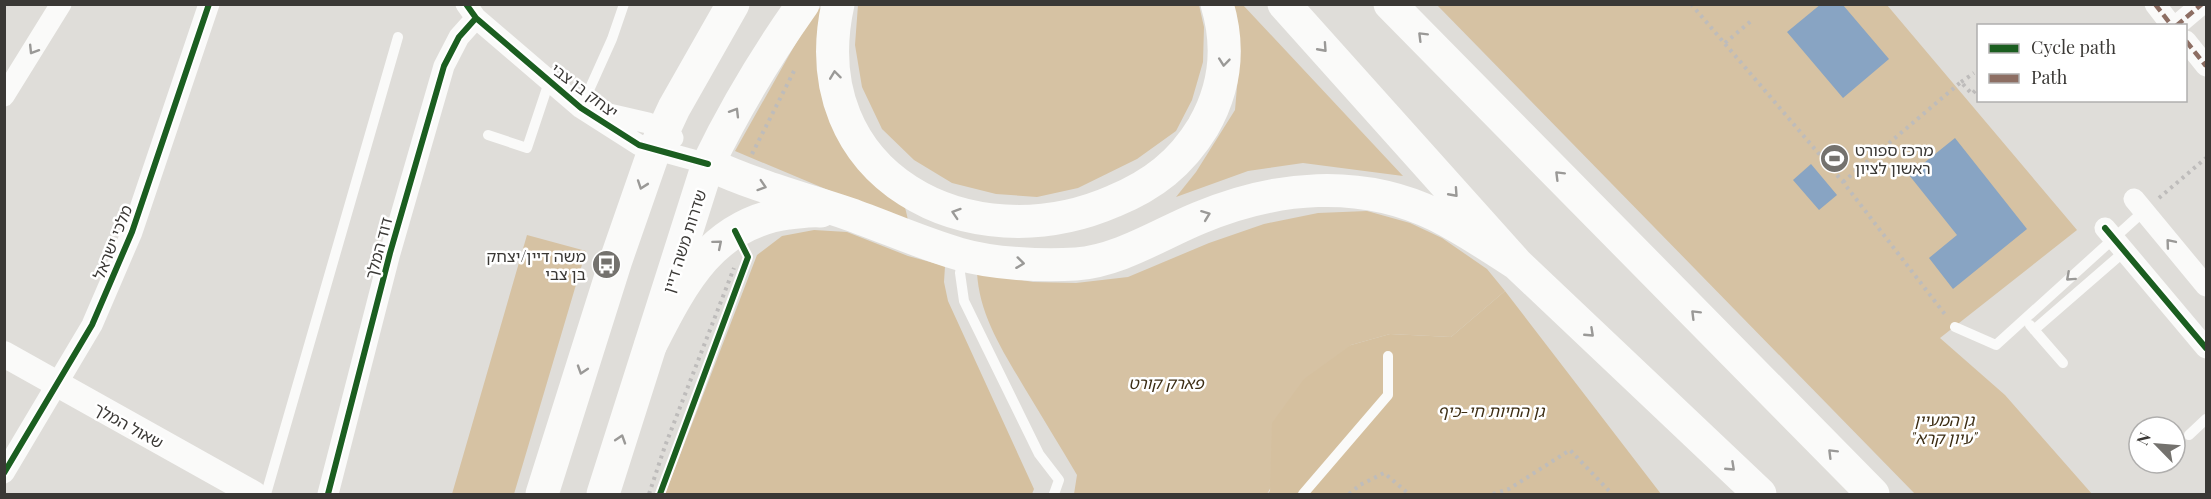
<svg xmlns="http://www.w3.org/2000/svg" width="2211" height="499" font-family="'Playfair Display','Noto Sans Hebrew',serif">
<rect width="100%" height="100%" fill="#dfddd9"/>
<path fill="#d6c2a3" d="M827 5C822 77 809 121 870 175 879 184 895 191 902 201 906 207 907 217 909 224L735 151 814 11Z
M858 5H1199L1204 27 1203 62 1192 100 1176 131 1137 159 1078 188 1037 197 996 194 952 183 914 160 882 129 862 87 855 45Z
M1232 5H1243L1403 176 1303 163 1248 171 1176 197 1196 172 1235 110 1240 53Z
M1437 5H1887L2077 230 1940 338 2005 395 2092 494H1915Z
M1367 211 1410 223 1442 238 1487 269 1505 291 1451 337 1390 334 1351 345 1267 494H1074L1077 475C1060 446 1042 417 1024 387 1003 351 979 315 977 272L1033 282 1076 283 1128 277 1209 243 1264 224 1318 213Z
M527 235 586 251 514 494H452Z"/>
<path fill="#d5c09f" d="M814 230 847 232 908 256 945 266 944 282 948 301 1034 489 1032 494H665L757 255 782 236Z
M1505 291 1661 494H1267L1270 491 1272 423 1304 379 1351 345 1390 334 1451 337Z"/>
<path fill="#88a4c3" d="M1821 4 1843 5 1889 59 1843 98 1787 32Z
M1955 138 2027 229 1953 289 1929 258 1957 235 1909 175Z
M1811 164 1837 195 1819 210 1793 180Z"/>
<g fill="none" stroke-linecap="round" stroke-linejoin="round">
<path stroke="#bebcbb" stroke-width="4" stroke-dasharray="3 4.5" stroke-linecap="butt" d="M1691 4 1843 182 1947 317
M1725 43 1751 21
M1961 82 1974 73
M752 154 796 67
M1843 182 1961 82 1972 94 1978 88
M2159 198 2206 158
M649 494 665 446 734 268
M1349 494 1360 485 1384 473 1409 494
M1493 494 1509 489 1570 450 1612 494"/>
<path stroke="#fafaf9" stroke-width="10" d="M581 108 612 39 624 4
M488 135 527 148 549 82
M962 259 960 273 964 301 1039 454 1059 480 1054 494
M2030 325 2063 363
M1955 327 1996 345 2144 211
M2034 330 2125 251
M2189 435 2206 419
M266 494 398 37
M1303 494 1388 395V356"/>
<path stroke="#fafaf9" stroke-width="21" d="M466 4 476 18 581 108 639 145 708 164
M2155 4 2172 26
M2176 26 2202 4
M2186 41 2206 66
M4 96 61 4
M596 111 648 123 673 138
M2134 199 2206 286
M2105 228 2206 348
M4 473 92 325 132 232 209 4
M328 494 390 253 444 66 459 37 476 18"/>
<path stroke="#fafaf9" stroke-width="26" d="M4 354 254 494"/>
<path stroke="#fafaf9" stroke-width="33" d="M542 494 616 260 654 151 674 108 733 4
M603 494 708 164C735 108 767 55 803 4"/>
<path stroke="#fafaf9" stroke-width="33" d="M838 4C800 176 970 264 1114 201 1153 185 1181 163 1203 127 1225 89 1230 47 1217 4
M1284 4 1517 264 1760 494
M1390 4 1873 494
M708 164C753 185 801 198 849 214 886 227 921 243 959 254 993 264 1042 266 1076 264 1119 261 1160 234 1199 218 1275 186 1360 178 1436 215 1464 229 1491 247 1517 264
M651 344C683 281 713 223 789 213 800 212 811 210 821 211"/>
<path stroke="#8d6e63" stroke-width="4.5" stroke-dasharray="9 4.5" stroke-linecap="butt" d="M2155 4 2172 26
M2176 26 2202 4
M2186 41 2206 66"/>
<defs>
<path id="cycleway" d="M466 4 476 18 581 108 639 145 708 164
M2105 228 2206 348
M4 473 92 325 132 232 209 4
M328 494 390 253 444 66 459 37 476 18
M660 494 748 257 735 231"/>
</defs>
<use href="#cycleway" stroke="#fff" stroke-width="10"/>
<use href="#cycleway" stroke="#1b5e20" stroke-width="6"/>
</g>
<defs><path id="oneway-chevron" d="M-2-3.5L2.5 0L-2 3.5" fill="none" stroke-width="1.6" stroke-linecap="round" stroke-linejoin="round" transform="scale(1.5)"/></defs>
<g stroke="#9a9997">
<use href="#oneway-chevron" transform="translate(1422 36) rotate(-135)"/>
<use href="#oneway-chevron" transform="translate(1323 48) rotate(48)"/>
<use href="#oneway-chevron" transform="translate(33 50) rotate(122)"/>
<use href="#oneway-chevron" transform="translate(1224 62) rotate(96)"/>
<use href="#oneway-chevron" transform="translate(835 75) rotate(-97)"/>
<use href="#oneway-chevron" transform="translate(735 112) rotate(-59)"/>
<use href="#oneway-chevron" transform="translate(1559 175) rotate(-135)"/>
<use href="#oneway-chevron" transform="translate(642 185) rotate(109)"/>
<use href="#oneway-chevron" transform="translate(762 186) rotate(18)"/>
<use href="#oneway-chevron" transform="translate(1454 193) rotate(48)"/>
<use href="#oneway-chevron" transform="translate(956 213) rotate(-162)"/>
<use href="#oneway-chevron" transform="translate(1206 215) rotate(-21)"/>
<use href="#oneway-chevron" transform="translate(2170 243) rotate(-130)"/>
<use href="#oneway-chevron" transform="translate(718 244) rotate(-40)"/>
<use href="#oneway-chevron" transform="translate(1020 263) rotate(7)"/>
<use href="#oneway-chevron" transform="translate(2070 277) rotate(138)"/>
<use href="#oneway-chevron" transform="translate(1695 314) rotate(-135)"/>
<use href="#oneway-chevron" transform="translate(1590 333) rotate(43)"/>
<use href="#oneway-chevron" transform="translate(582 370) rotate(108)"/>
<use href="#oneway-chevron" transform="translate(621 439) rotate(-72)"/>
<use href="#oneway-chevron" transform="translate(1832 453) rotate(-135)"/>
<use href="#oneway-chevron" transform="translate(1731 467) rotate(43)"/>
</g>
<defs>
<symbol id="stadium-disc" viewBox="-11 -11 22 22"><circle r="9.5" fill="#74726e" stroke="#fff"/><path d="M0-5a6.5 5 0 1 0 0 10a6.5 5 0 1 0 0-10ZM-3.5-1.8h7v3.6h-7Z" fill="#fff"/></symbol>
<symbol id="bus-disc" viewBox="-11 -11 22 22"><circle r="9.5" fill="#74726e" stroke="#fff"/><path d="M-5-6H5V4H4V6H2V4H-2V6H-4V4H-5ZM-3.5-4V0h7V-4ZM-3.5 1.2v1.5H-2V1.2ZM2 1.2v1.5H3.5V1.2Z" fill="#fff"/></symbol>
</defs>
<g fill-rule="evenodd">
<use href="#stadium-disc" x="1818" y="142" width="33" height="33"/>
<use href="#bus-disc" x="590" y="248" width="33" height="33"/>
</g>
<g text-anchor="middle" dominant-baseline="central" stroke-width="5" stroke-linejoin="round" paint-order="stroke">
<g font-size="16" fill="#3a3835" stroke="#fff">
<text transform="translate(585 90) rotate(37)">יצחק בן צבי</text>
<text transform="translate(684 241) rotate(-72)">שדרות משה דיין</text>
<text transform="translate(112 242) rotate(-68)">מלכי ישראל</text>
<text transform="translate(378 248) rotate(-75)">דוד המלך</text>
<text transform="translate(129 425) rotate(29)">שאול המלך</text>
</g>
<g font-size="16" fill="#3a3835" stroke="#fff" text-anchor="start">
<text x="1855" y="149">מרכז ספורט<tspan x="1855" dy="18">ראשון לציון</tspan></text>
<text x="586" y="255" text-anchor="end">משה דיין/יצחק<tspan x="586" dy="18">בן צבי</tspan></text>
</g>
<g font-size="16" font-style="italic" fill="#3c2d13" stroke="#fff">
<text x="1166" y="382">פארק קורט</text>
<text x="1491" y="410">גן החיות חי-כיף</text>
<text x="1944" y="419">גן המעיין<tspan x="1944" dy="18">"עיון קרא"</tspan></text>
</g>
</g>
<rect width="2211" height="499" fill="none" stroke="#3a3835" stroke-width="12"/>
<rect x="1977" y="24" width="210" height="78" fill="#ffffff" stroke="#b0afae" stroke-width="1.5"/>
<rect x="1989" y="44" width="30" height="9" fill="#1b5e20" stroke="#b0afae" stroke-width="1.5"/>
<text x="2031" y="54" font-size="18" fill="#3a3835">Cycle path</text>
<rect x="1989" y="74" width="30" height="9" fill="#8d6e63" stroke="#b0afae" stroke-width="1.5"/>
<text x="2031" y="84" font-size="18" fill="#3a3835">Path</text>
<g transform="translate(2157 445) rotate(295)"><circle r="28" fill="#ffffff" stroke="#b0afae" stroke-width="1.5"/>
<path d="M0-4.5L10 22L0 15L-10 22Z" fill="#74726e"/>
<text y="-9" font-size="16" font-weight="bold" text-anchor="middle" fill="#3a3835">N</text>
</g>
</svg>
